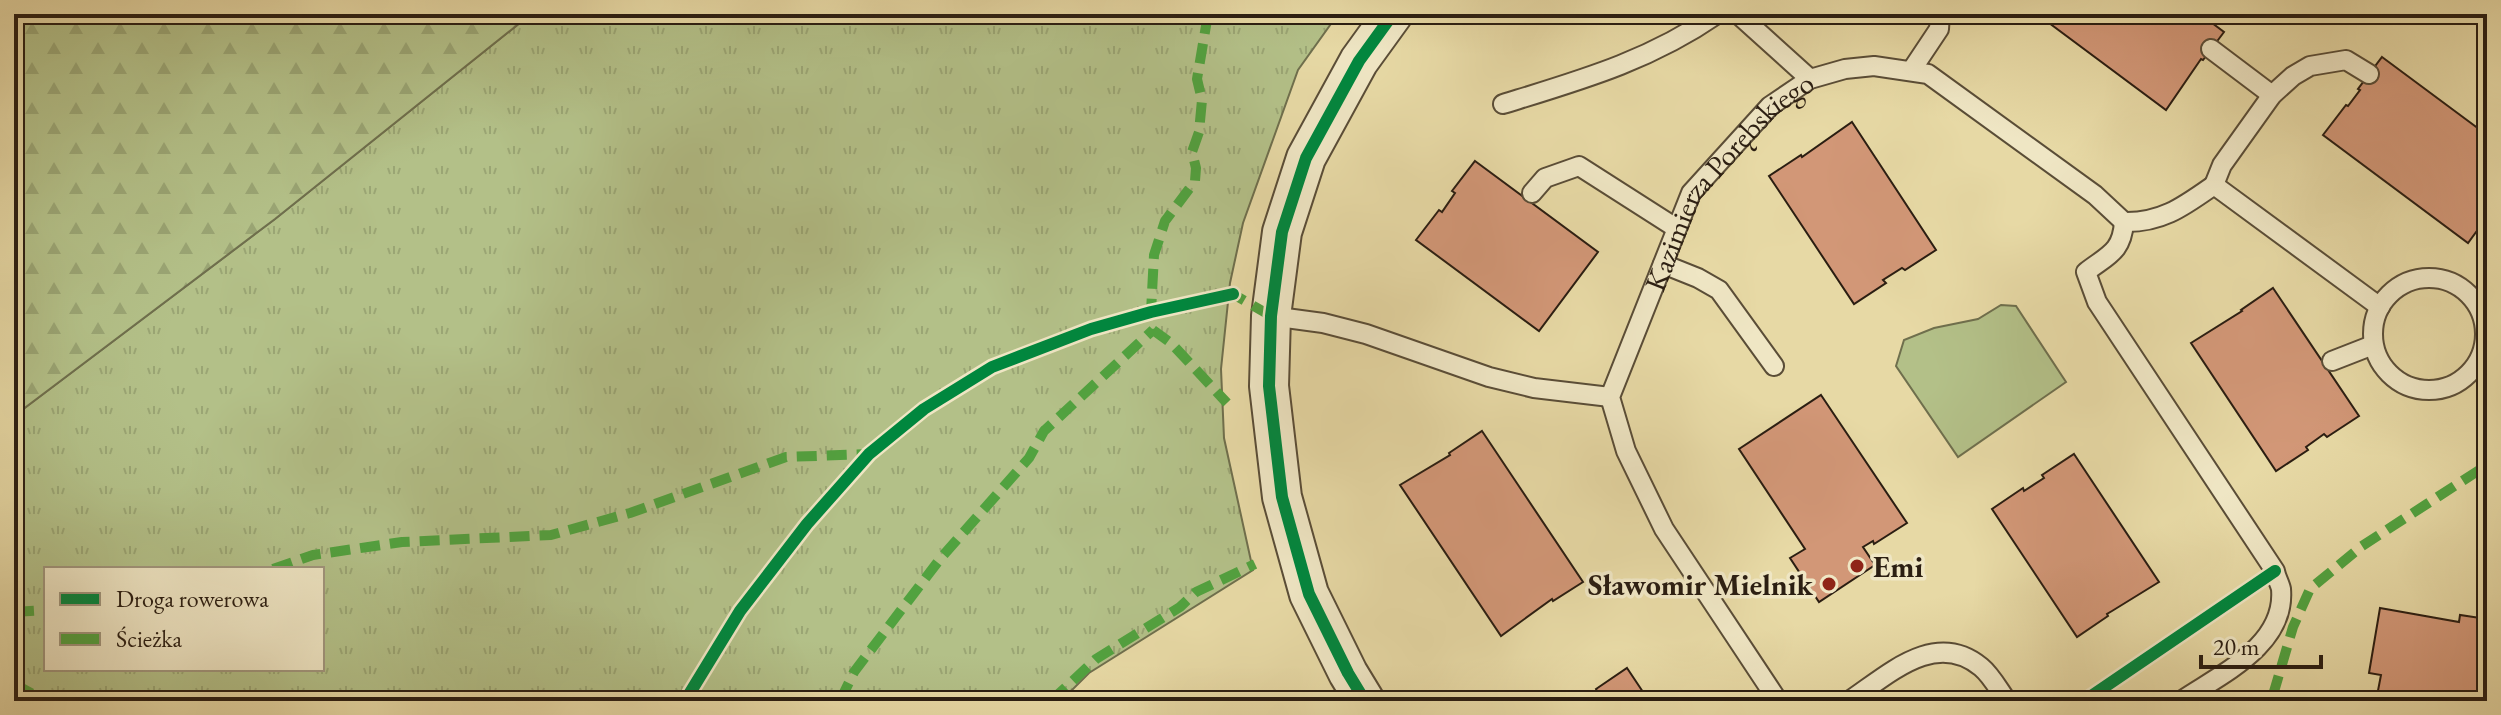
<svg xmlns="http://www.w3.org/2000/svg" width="2501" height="715" font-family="'EB Garamond',serif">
<defs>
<pattern id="grass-tufts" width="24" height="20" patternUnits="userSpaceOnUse" patternTransform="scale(2)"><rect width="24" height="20" fill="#b3c088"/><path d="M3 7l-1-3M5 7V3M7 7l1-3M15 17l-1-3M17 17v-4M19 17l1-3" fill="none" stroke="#9aa574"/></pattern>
<pattern id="forest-firs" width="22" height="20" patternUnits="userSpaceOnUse" patternTransform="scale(2)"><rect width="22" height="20" fill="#b3c088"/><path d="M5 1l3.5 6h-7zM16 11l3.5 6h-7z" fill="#9aa574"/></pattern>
</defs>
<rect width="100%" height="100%" fill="#e7d9a5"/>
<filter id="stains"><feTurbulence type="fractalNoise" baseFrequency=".0025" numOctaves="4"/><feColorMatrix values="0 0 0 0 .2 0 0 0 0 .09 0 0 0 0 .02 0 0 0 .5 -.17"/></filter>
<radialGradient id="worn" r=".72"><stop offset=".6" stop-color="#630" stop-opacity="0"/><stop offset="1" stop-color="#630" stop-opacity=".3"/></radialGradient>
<path fill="url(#grass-tufts)" stroke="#6f6f4d" stroke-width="2" fill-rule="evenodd" d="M531 14H1338L1298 70 1243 223 1230 283 1221 369 1224 438 1253 570 1089 673 1061 701H14V416L275 219ZM46 569H322V669H46Z"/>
<path fill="url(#forest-firs)" stroke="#6f6f4d" stroke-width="2" d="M14 14H531L275 219 14 416Z"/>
<path fill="#b3c088" stroke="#6f6f4d" stroke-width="2" d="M2001 305 2016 306 2066 382 1958 457 1896 366 1904 340 1934 328 1978 319Z"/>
<path fill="#d29777" stroke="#2b1e12" stroke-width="2" d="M2037 14H2200L2224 32 2203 60 2201 59 2166 110Z
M2382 57 2487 135V217L2468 243 2323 135 2346 105 2348 106 2360 90 2358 89Z
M1852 122 1936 250 1905 270 1902 268 1883 280 1886 283 1854 304 1769 176 1801 155 1802 157Z
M1475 161 1598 252 1539 331 1416 240 1439 210 1442 212 1455 193 1452 191Z
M2273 288 2359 416 2327 437 2324 434 2306 447 2308 450 2276 471 2191 343 2242 311 2241 310Z
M1821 395 1907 523 1874 544 1873 541 1863 547 1875 565 1819 602 1790 558 1805 549 1739 449Z
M1482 431 1583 582 1553 601 1552 599 1501 636 1400 485 1450 455 1449 453Z
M2074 454 2159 582 2112 611 2107 614 2108 616 2077 637 1992 509 2023 488 2024 491 2044 478 2042 475Z
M2380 608 2459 622 2460 615 2487 619V701H2376L2381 675 2369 673Z
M1627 668 1649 701H1585L1598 693 1596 689Z"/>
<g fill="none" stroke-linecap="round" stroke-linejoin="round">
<defs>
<g id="lane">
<path d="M1738 14 1810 79"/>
<path d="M2211 49 2272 95"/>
<path d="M1911 71 1939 29 1940 14"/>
<path d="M1503 104C1581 80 1649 61 1717 14"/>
<path d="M2214 185 2222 165 2272 95 2293 76 2310 66 2346 60 2369 74"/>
<path d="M1532 193 1545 178 1579 166 1676 228"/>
<path d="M2124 222C2122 252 2108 255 2086 272L2097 302 2275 571C2276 577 2280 584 2281 589 2286 646 2219 675 2181 701"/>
<path d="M1663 264 1698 278 1719 290 1774 366"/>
<circle cx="2429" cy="334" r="56"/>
<path d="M1271 316 1323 323 1366 334 1489 377 1534 388 1610 397"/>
<path d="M2332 361 2373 345"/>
<path id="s1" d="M1778 701 1664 529 1626 451 1610 397 1691 193 1770 106 1810 79 1845 69 1874 66 1928 74 2095 195 2124 222C2162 223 2184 206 2214 185L2380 307"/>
<path d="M1849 701C1888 675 1935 629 1981 667 1991 675 1999 690 2007 701"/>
</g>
<path id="street" d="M1365 701 1348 673 1309 594 1282 497 1269 386 1271 316 1282 232 1306 158 1359 61 1393 14"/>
</defs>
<use href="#lane" stroke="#5a4d37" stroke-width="22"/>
<use href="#street" stroke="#5a4d37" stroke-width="42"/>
<use href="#lane" stroke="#efe6c4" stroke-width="18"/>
<use href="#street" stroke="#efe6c4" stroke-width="38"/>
<path stroke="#51a23f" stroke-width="10" stroke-dasharray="20 10" stroke-linecap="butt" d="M1208 14 1197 79 1202 100 1199 132 1192 152 1196 168 1195 181 1165 221 1154 255 1151 312 1153 330 1171 343 1227 403
M1226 295 1233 294 1271 316
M273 569 313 555 402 542 551 535 630 513 786 457 869 454
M14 612 46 610
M14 684 46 701
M2273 695 2293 627 2310 589 2362 546 2487 465
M840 701 854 672 940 559 1029 458 1044 431 1153 330
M1051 701 1096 659 1180 607 1196 592 1255 564"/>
<defs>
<path id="cycleway" d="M685 701 740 611 807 524 869 454 924 409 992 367 1091 329 1151 312 1233 294
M1365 701 1348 673 1309 594 1282 497 1269 386 1271 316 1282 232 1306 158 1359 61 1393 14
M2084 701 2275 571"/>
</defs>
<use href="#cycleway" stroke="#efe6c4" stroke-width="17"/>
<use href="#cycleway" stroke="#00873e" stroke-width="12"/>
</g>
<g fill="#8f2418" stroke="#efe6c4" stroke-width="3">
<circle cx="1857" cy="566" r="8"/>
<circle cx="1829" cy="584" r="8"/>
</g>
<g text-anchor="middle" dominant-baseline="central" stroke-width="7" stroke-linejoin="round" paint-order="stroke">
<g font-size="30" fill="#2b1e12" stroke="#efe6c4">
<text stroke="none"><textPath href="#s1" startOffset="600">Kazimierza Porębskiego</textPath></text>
</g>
<g font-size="30" font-weight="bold" fill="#2b1e12" stroke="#efe6c4" text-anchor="start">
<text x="1873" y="566">Emi</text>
<text x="1813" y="584" text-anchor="end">Sławomir Mielnik</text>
</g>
</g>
<rect width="2501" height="715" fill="none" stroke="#e7d9a5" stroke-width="48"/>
<rect x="16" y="16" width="2469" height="683" fill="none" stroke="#2b1e12" stroke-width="4"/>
<rect x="24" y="24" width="2453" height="667" fill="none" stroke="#2b1e12" stroke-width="2"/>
<rect x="44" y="567" width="280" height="104" fill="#efe6c4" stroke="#a1967d" stroke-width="2"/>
<rect x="60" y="593" width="40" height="12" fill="#00873e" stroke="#a1967d" stroke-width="2"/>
<text x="116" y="607" font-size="24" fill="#2b1e12">Droga rowerowa</text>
<rect x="60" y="633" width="40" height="12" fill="#51a23f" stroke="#a1967d" stroke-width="2"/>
<text x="116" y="647" font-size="24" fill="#2b1e12">Ścieżka</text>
<path d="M2201 655v12h120v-12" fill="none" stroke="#2b1e12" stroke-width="4"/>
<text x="2213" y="655" font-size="24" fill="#2b1e12" stroke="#efe6c4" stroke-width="6" paint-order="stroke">20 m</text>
<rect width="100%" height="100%" filter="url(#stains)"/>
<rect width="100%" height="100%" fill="url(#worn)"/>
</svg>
